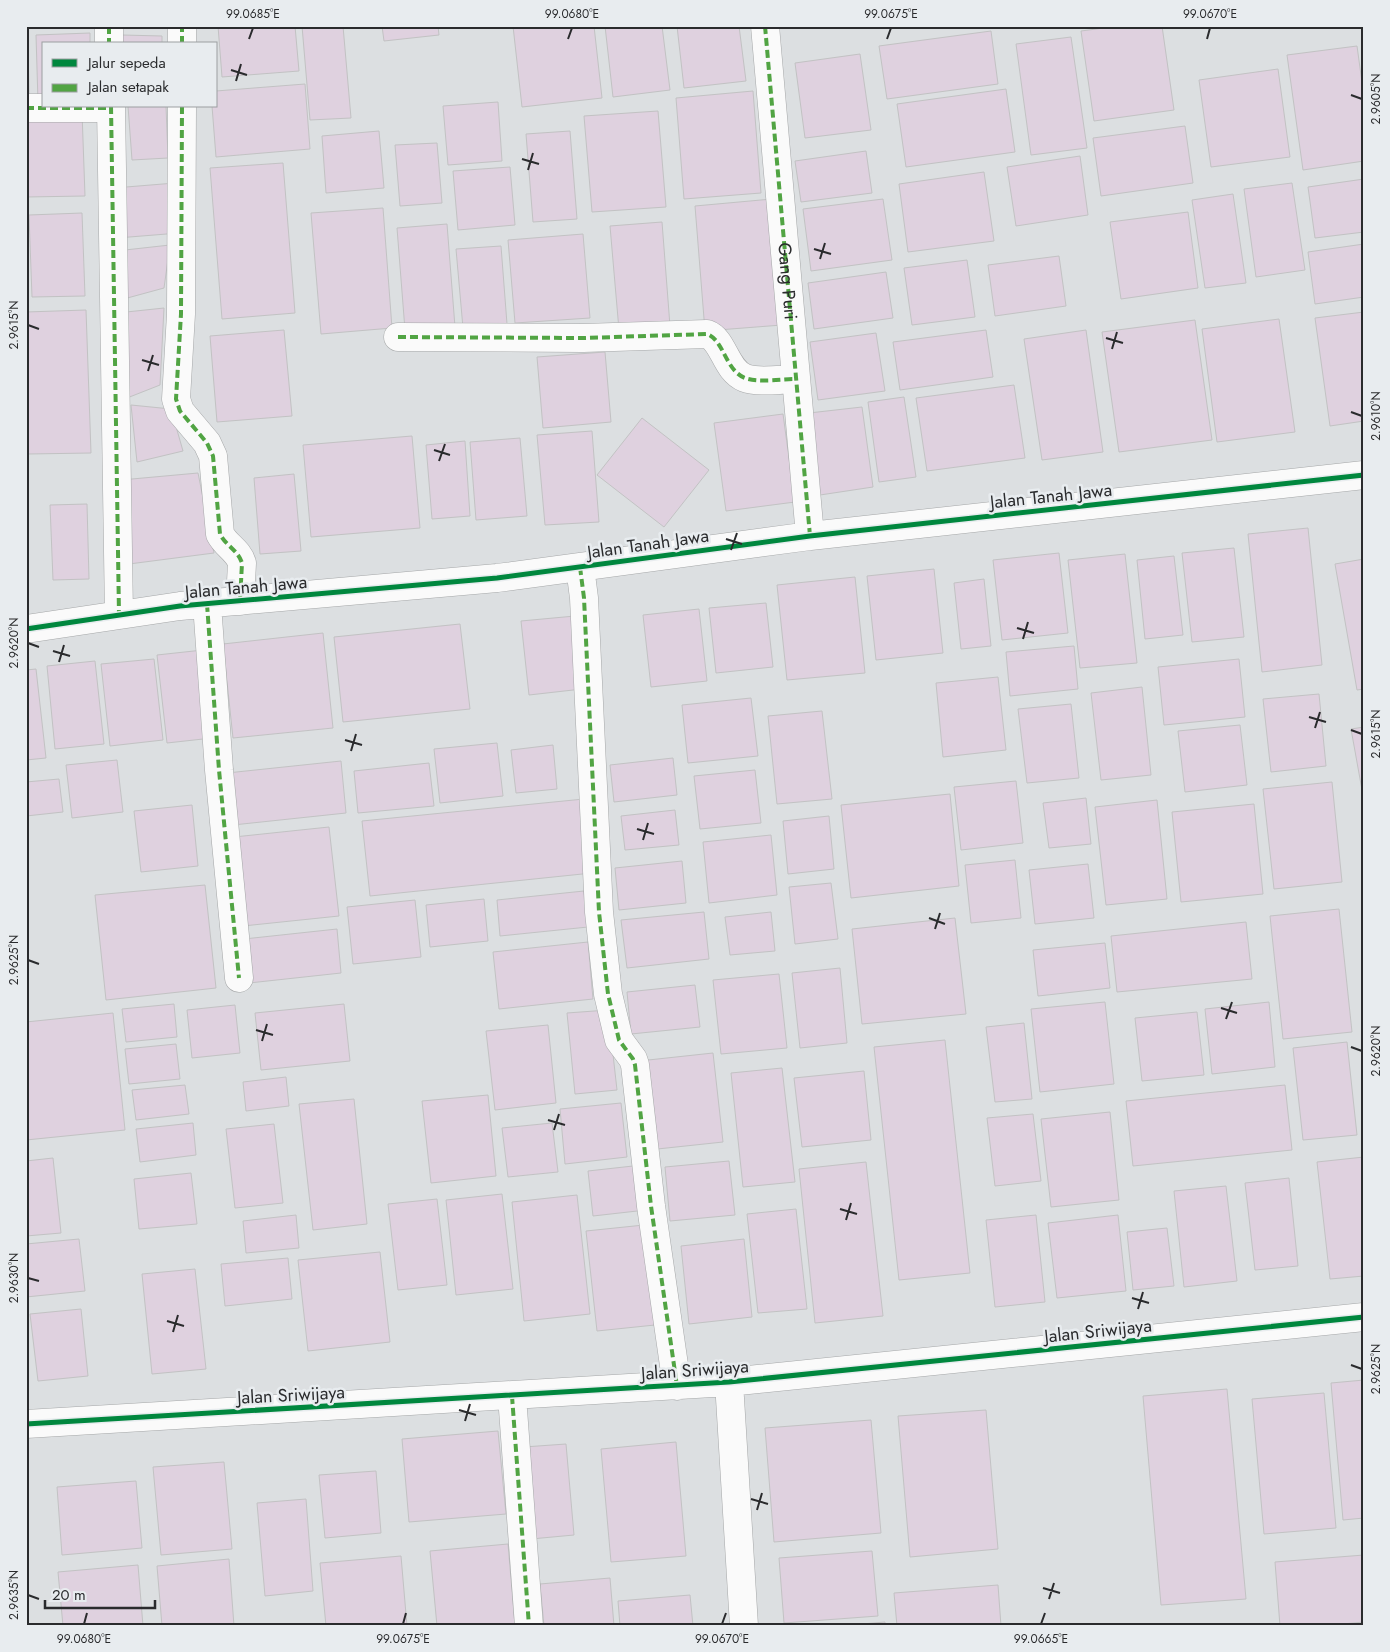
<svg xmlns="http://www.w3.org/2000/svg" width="1390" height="1652" font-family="Jost,sans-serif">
<rect width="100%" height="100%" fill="#dcdfe1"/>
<path fill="#dfd1df" stroke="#c2c2c3" d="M218 26H295L299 71 222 77Z
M302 26H343L351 118 310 120Z
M382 26H438L439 35 384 41Z
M513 26H594L602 98 522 107Z
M605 26H662L670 90 613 97Z
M677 26H739L746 81 684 88Z
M1119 26H1162L1174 110 1094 121 1081 31Z
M991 31 998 84 887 99 879 46Z
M90 33V44H44V102H38L36 35Z
M122 35 162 36V44H123Z
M1071 37 1087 148 1031 155 1016 44Z
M26 45H28L29 96H26Z
M1357 46 1364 97V161L1303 170 1287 55Z
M860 54 871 130 805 138 795 63Z
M1278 69 1290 157 1211 167 1199 80Z
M305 84 310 149 216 157 212 106H216V91Z
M1006 89 1015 152 906 167 897 104Z
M753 91 761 193 684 199 676 98Z
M498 102 502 161 448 165 443 106Z
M128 106H166L168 158 132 160Z
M658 111 666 207 592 212 584 116Z
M82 112 85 196 26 197V113Z
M1185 126 1193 183 1101 196 1093 138Z
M379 131 384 188 326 193 322 136Z
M570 131 577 219 533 222 526 134Z
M437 143 442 203 400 206 395 145Z
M866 151 872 193 801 202 795 161Z
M1080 156 1088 215 1016 226 1007 167Z
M283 163 295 313 222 319 210 168Z
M510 167 515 225 458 230 453 171Z
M984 172 994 241 908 252 899 184Z
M1364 179V232L1315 238 1308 187Z
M175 183 179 233 117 238 114 188Z
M1292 183 1305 270 1256 277 1244 189Z
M1233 194 1246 283 1205 288 1192 200Z
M772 199 782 325 705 331 695 206Z
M883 199 892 260 811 271 803 209Z
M383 208 392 328 321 334 311 213Z
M1188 212 1198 288 1121 299 1110 222Z
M82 213 85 296 32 297 29 215Z
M662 222 670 326 619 330 610 226Z
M447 224 455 327 405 330 397 228Z
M583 234 590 318 515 323 508 240Z
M1364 244V297L1315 304 1308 252Z
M170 245 164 288 120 300 116 251Z
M501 246 507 324 463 328 456 249Z
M1059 256 1066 306 995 316 988 265Z
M967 260 975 317 912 325 904 268Z
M886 272 893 318 814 329 808 283Z
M164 308 160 385 127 398 117 313Z
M86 310 91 453 28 454 26 312Z
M1364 312V421L1330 426 1315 318Z
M1279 319 1295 432 1217 442 1202 329Z
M1195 320 1212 440 1119 452 1102 332Z
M284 330 292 416 217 422 210 336Z
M986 330 993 377 900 390 893 342Z
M1086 330 1103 452 1042 460 1024 339Z
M876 333 885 391 818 400 810 342Z
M605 352 611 422 543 428 537 357Z
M1014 385 1025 458 927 471 916 398Z
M904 397 916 477 879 482 868 402Z
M131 405 171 409 183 451 137 462Z
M862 407 873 487 820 495 809 413Z
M783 414 795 502 726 511 714 423Z
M642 418 709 470 664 527 597 475Z
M592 431 599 522 545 525 537 435Z
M412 436 420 528 311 537 303 445Z
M520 438 527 516 476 520 470 442Z
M465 441 470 516 432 519 426 445Z
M198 473 214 553 129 564 121 480Z
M294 474 301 551 260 554 254 478Z
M87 504 89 579 53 580 50 505Z
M1308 528 1322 665 1262 672 1248 534Z
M1234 548 1244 637 1192 642 1182 553Z
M1059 553 1068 633 1002 640 993 560Z
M1125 554 1137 663 1080 668 1068 560Z
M1174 556 1183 635 1145 639 1137 560Z
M1364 559V689L1357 690 1335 564Z
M934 569 943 653 876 660 867 576Z
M855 577 865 673 787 680 777 585Z
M984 579 991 646 961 649 954 583Z
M766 603 773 667 716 673 709 608Z
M699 609 707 681 651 687 643 615Z
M575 616 582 689 529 695 521 621Z
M460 624 470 709 343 722 334 637Z
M323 633 333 728 233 738 223 644Z
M1074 646 1078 689 1010 696 1006 652Z
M203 650 212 738 167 743 157 655Z
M154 659 163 740 110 746 101 664Z
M1239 659 1245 717 1164 725 1158 667Z
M95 661 104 744 55 749 47 666Z
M36 669 46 758 26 760V670Z
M998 677 1006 750 943 757 936 683Z
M1142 687 1151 775 1101 780 1091 693Z
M1319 694 1326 766 1271 772 1263 699Z
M751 698 758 756 688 763 682 705Z
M1071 704 1079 778 1027 783 1018 709Z
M822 711 832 799 777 804 768 716Z
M1240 725 1247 785 1185 792 1178 731Z
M1364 727V801L1351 729Z
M497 743 503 796 440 803 434 749Z
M553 745 557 789 516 793 511 750Z
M673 758 677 795 614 802 610 765Z
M117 760 123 812 72 818 66 765Z
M341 761 346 813 233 825 227 773Z
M429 763 434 806 358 813 354 771Z
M755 770 761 823 700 829 694 776Z
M59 779 63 812 26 816V782Z
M1016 781 1023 843 961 850 954 787Z
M1332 782 1342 882 1274 889 1263 789Z
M950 794 959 886 851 898 841 805Z
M1086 798 1091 844 1049 848 1043 803Z
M584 799 592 873 370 896 362 821Z
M1157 800 1167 899 1106 905 1095 807Z
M1254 804 1263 894 1181 902 1172 812Z
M192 805 198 866 141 872 134 811Z
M675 810 679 845 625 850 621 816Z
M829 816 834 869 788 874 783 821Z
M329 827 339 916 243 926 234 837Z
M771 835 777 895 709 903 703 842Z
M1015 860 1021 918 971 923 965 865Z
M682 861 686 903 619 910 615 868Z
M1088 864 1094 918 1035 924 1029 870Z
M831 883 838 939 795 944 789 887Z
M205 885 216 988 106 1000 95 895Z
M584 891 588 927 500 936 497 900Z
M484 899 488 941 430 947 426 905Z
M415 900 421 957 353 964 347 907Z
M1339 909 1352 1032 1283 1039 1270 916Z
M704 912 709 959 627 968 621 920Z
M771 912 775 951 730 955 725 917Z
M955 918 966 1014 862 1024 852 929Z
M1246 922 1252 979 1117 992 1111 936Z
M337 929 341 973 249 983 244 939Z
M588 942 593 999 499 1009 493 952Z
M1105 943 1110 988 1038 996 1033 950Z
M840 968 847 1043 800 1048 792 973Z
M779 974 787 1048 721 1054 713 980Z
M695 985 700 1027 631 1034 627 992Z
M1105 1002 1114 1084 1040 1092 1031 1009Z
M1269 1002 1275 1067 1212 1074 1205 1009Z
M174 1004 177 1037 126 1042 122 1009Z
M344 1004 350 1061 261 1070 255 1013Z
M235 1005 240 1053 192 1058 187 1010Z
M608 1010 617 1090 575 1094 567 1013Z
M1197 1012 1204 1075 1142 1081 1135 1018Z
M113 1013 125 1130 26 1140V1022Z
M1024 1023 1032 1099 995 1102 986 1027Z
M548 1025 556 1103 495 1110 486 1031Z
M945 1040 970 1273 899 1280 874 1047Z
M1347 1042 1357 1135 1303 1140 1293 1048Z
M176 1044 180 1079 129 1084 125 1049Z
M713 1053 723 1142 648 1150 639 1061Z
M782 1068 795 1182 743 1187 731 1073Z
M864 1071 871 1140 802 1147 794 1078Z
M286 1077 289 1106 246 1111 243 1082Z
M185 1085 189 1114 136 1120 132 1090Z
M1285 1085 1292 1150 1133 1166 1126 1101Z
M488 1095 496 1176 431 1183 422 1101Z
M354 1099 367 1224 313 1230 299 1104Z
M621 1103 627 1157 565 1164 560 1109Z
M1110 1112 1119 1200 1051 1207 1041 1119Z
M1033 1114 1041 1181 995 1186 987 1118Z
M193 1123 196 1155 140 1162 136 1129Z
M552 1123 558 1172 508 1177 502 1128Z
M274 1124 283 1203 235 1208 226 1129Z
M1364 1157V1276L1330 1279 1317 1162Z
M53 1158 61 1233 26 1236V1161Z
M729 1161 735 1215 670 1221 665 1167Z
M866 1162 883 1316 815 1323 799 1169Z
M642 1165 646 1210 593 1216 588 1171Z
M191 1173 197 1224 139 1229 134 1179Z
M1289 1178 1298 1266 1255 1270 1245 1183Z
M1226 1186 1237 1281 1184 1287 1174 1191Z
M502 1194 513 1289 456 1295 446 1200Z
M577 1195 590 1314 524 1321 512 1202Z
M437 1199 447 1285 398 1290 388 1204Z
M796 1209 807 1309 758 1313 747 1214Z
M296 1215 299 1248 246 1253 243 1221Z
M1036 1215 1045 1302 995 1307 986 1220Z
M1118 1215 1126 1291 1057 1298 1048 1223Z
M644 1225 655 1325 597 1331 586 1231Z
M1167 1228 1174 1286 1133 1290 1127 1232Z
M79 1239 85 1291 26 1297V1244Z
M744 1239 752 1317 689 1324 681 1246Z
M380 1252 390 1342 308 1351 298 1260Z
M288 1258 292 1299 225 1306 221 1264Z
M195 1269 206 1369 152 1374 142 1274Z
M81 1309 88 1376 38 1381 30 1314Z
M1364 1380V1518L1343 1520 1331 1383Z
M1227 1389 1246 1599 1161 1605 1143 1396Z
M1324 1393 1336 1528 1264 1534 1252 1399Z
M986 1410 998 1549 910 1557 898 1416Z
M871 1420 881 1533 774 1542 765 1428Z
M498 1431 506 1514 409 1522 402 1439Z
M676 1442 686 1556 611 1562 601 1449Z
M566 1444 574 1535 531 1539 524 1447Z
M224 1462 232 1549 161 1555 153 1467Z
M376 1471 381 1533 325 1538 319 1475Z
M136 1481 142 1548 62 1555 57 1487Z
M306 1499 313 1591 265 1596 257 1503Z
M508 1544 515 1626H437L430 1551Z
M872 1551 878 1616 784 1623 779 1558Z
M1364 1555V1622L1321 1626H1280L1275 1562Z
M401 1556 407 1626H326L320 1563Z
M229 1559 234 1626H162L157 1566Z
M138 1565 143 1626H63L58 1572Z
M610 1578 614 1626H544L540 1584Z
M998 1585 1001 1626H897L894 1593Z
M690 1595 693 1626H620L618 1601Z
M885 1622V1626H839Z"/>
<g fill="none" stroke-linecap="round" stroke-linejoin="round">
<defs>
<path id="street" d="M109 26V44
M765 26 810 536
M182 44V26
M111 106 119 615
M182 106 181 314 176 399 180 411 207 443 213 456 220 534C226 546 238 550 242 563L240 601
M26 108H111
M398 337 583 338 707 334C724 340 725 370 745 378 758 383 782 379 796 379
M580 567 584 598 599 912 608 994 619 1040 633 1059 635 1065 651 1206 677 1386
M207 604 219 770 239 978
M26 629 180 606 497 578 810 536 1364 475
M729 1382 744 1626
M512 1396 529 1626
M26 1424 729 1382 1364 1317"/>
</defs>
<use href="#street" stroke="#a5a7a8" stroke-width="29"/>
<use href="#street" stroke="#fafafa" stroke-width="28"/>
<g stroke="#51a443" stroke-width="4" stroke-dasharray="8 4" stroke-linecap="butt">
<path d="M109 26V44"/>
<path id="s1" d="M765 26 810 536"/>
<path d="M182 44V26"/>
<path d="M111 106 119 615"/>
<path d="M182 106 181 314 176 399 180 411 207 443 213 456 220 534C226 546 238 550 242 563L240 601"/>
<path d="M26 108H111"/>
<path d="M398 337 583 338 707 334C724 340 725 370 745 378 758 383 782 379 796 379"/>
<path d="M580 567 584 598 599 912 608 994 619 1040 633 1059 635 1065 651 1206 677 1386"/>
<path d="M207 604 219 770 239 978"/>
<path d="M512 1396 529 1626"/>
</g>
<defs>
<path id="cycleway" d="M26 629 180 606 497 578 810 536 1364 475
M26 1424 729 1382 1364 1317"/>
</defs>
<use href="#cycleway" stroke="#e8ecef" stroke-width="8"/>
<use href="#cycleway" stroke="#00873e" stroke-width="5"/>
</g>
<path fill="none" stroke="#2a2b2d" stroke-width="2" d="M249 39 253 28M568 39 572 28M887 39 891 28M1207 39 1210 28M231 70 247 75M236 81 241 64M1351 95 1362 99M522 159 539 164M528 170 533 153M814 249 831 254M820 259 825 243M28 325 39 329M1106 338 1123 343M1112 349 1117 332M142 360 159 365M148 371 153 355M1351 412 1362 416M434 450 450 455M439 461 445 444M726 539 742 544M731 550 737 533M1017 628 1034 633M1023 639 1028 622M28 643 39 647M53 651 70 656M59 662 64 645M1309 717 1326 722M1315 728 1320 712M1351 730 1362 734M345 740 362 745M351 751 356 734M637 829 654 834M643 840 648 823M929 918 945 924M935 929 940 913M28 960 39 964M1221 1008 1237 1013M1226 1019 1232 1002M256 1030 273 1035M262 1041 267 1024M1351 1047 1362 1051M548 1120 565 1125M554 1130 559 1114M840 1209 857 1214M846 1220 851 1203M28 1278 39 1281M1132 1298 1149 1303M1138 1309 1143 1292M167 1321 184 1326M173 1332 178 1315M1351 1365 1362 1369M459 1410 476 1415M465 1421 470 1404M751 1499 768 1504M757 1510 762 1493M1043 1588 1060 1593M28 1595 39 1599M1049 1599 1054 1583M84 1624 87 1613M403 1624 406 1613M722 1624 726 1613M1041 1624 1045 1613"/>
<g text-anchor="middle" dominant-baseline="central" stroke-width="5" stroke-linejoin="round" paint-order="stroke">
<g font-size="18" fill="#2a2b2d" stroke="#e8ecef">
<text stroke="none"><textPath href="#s1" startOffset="256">Gang Puri</textPath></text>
<text transform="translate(1051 496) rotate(-6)">Jalan Tanah Jawa</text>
<text transform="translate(648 544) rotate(-8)">Jalan Tanah Jawa</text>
<text transform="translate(246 587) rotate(-5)">Jalan Tanah Jawa</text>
<text transform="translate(1098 1331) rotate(-6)">Jalan Sriwijaya</text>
<text transform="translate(695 1370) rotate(-4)">Jalan Sriwijaya</text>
<text transform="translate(291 1395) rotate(-3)">Jalan Sriwijaya</text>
</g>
</g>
<rect width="1390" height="1652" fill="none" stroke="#e8ecef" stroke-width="55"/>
<rect x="42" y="42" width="175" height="65" fill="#e8ecef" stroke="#9c9fa1"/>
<rect x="52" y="59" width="25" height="8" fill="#00873e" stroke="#9c9fa1"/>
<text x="88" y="68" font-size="15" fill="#2a2b2d">Jalur sepeda</text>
<rect x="52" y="84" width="25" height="8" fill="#51a443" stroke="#9c9fa1"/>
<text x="88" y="92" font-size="15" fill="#2a2b2d">Jalan setapak</text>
<path d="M45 1600v8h110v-8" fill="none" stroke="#2a2b2d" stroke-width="2.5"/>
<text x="52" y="1600" font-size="15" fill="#2a2b2d" stroke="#e8ecef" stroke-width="4" paint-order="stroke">20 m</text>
<rect x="28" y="28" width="1334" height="1596" fill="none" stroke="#2a2b2d" stroke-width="2"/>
<g font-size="12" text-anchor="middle" fill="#2a2b2d">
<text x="253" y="18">99.0685°E</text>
<text x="572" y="18">99.0680°E</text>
<text x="891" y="18">99.0675°E</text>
<text x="1210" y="18">99.0670°E</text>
<text transform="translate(1376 99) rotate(-90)" y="4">2.9605°N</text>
<text transform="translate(14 325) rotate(-90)" y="4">2.9615°N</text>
<text transform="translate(1376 416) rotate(-90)" y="4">2.9610°N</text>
<text transform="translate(14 643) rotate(-90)" y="4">2.9620°N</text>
<text transform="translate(1376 734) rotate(-90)" y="4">2.9615°N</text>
<text transform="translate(14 960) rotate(-90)" y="4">2.9625°N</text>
<text transform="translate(1376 1051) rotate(-90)" y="4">2.9620°N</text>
<text transform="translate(14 1278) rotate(-90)" y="4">2.9630°N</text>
<text transform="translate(1376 1369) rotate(-90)" y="4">2.9625°N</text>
<text transform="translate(14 1595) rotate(-90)" y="4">2.9635°N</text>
<text x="84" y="1643">99.0680°E</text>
<text x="403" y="1643">99.0675°E</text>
<text x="722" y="1643">99.0670°E</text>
<text x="1041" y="1643">99.0665°E</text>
</g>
</svg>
